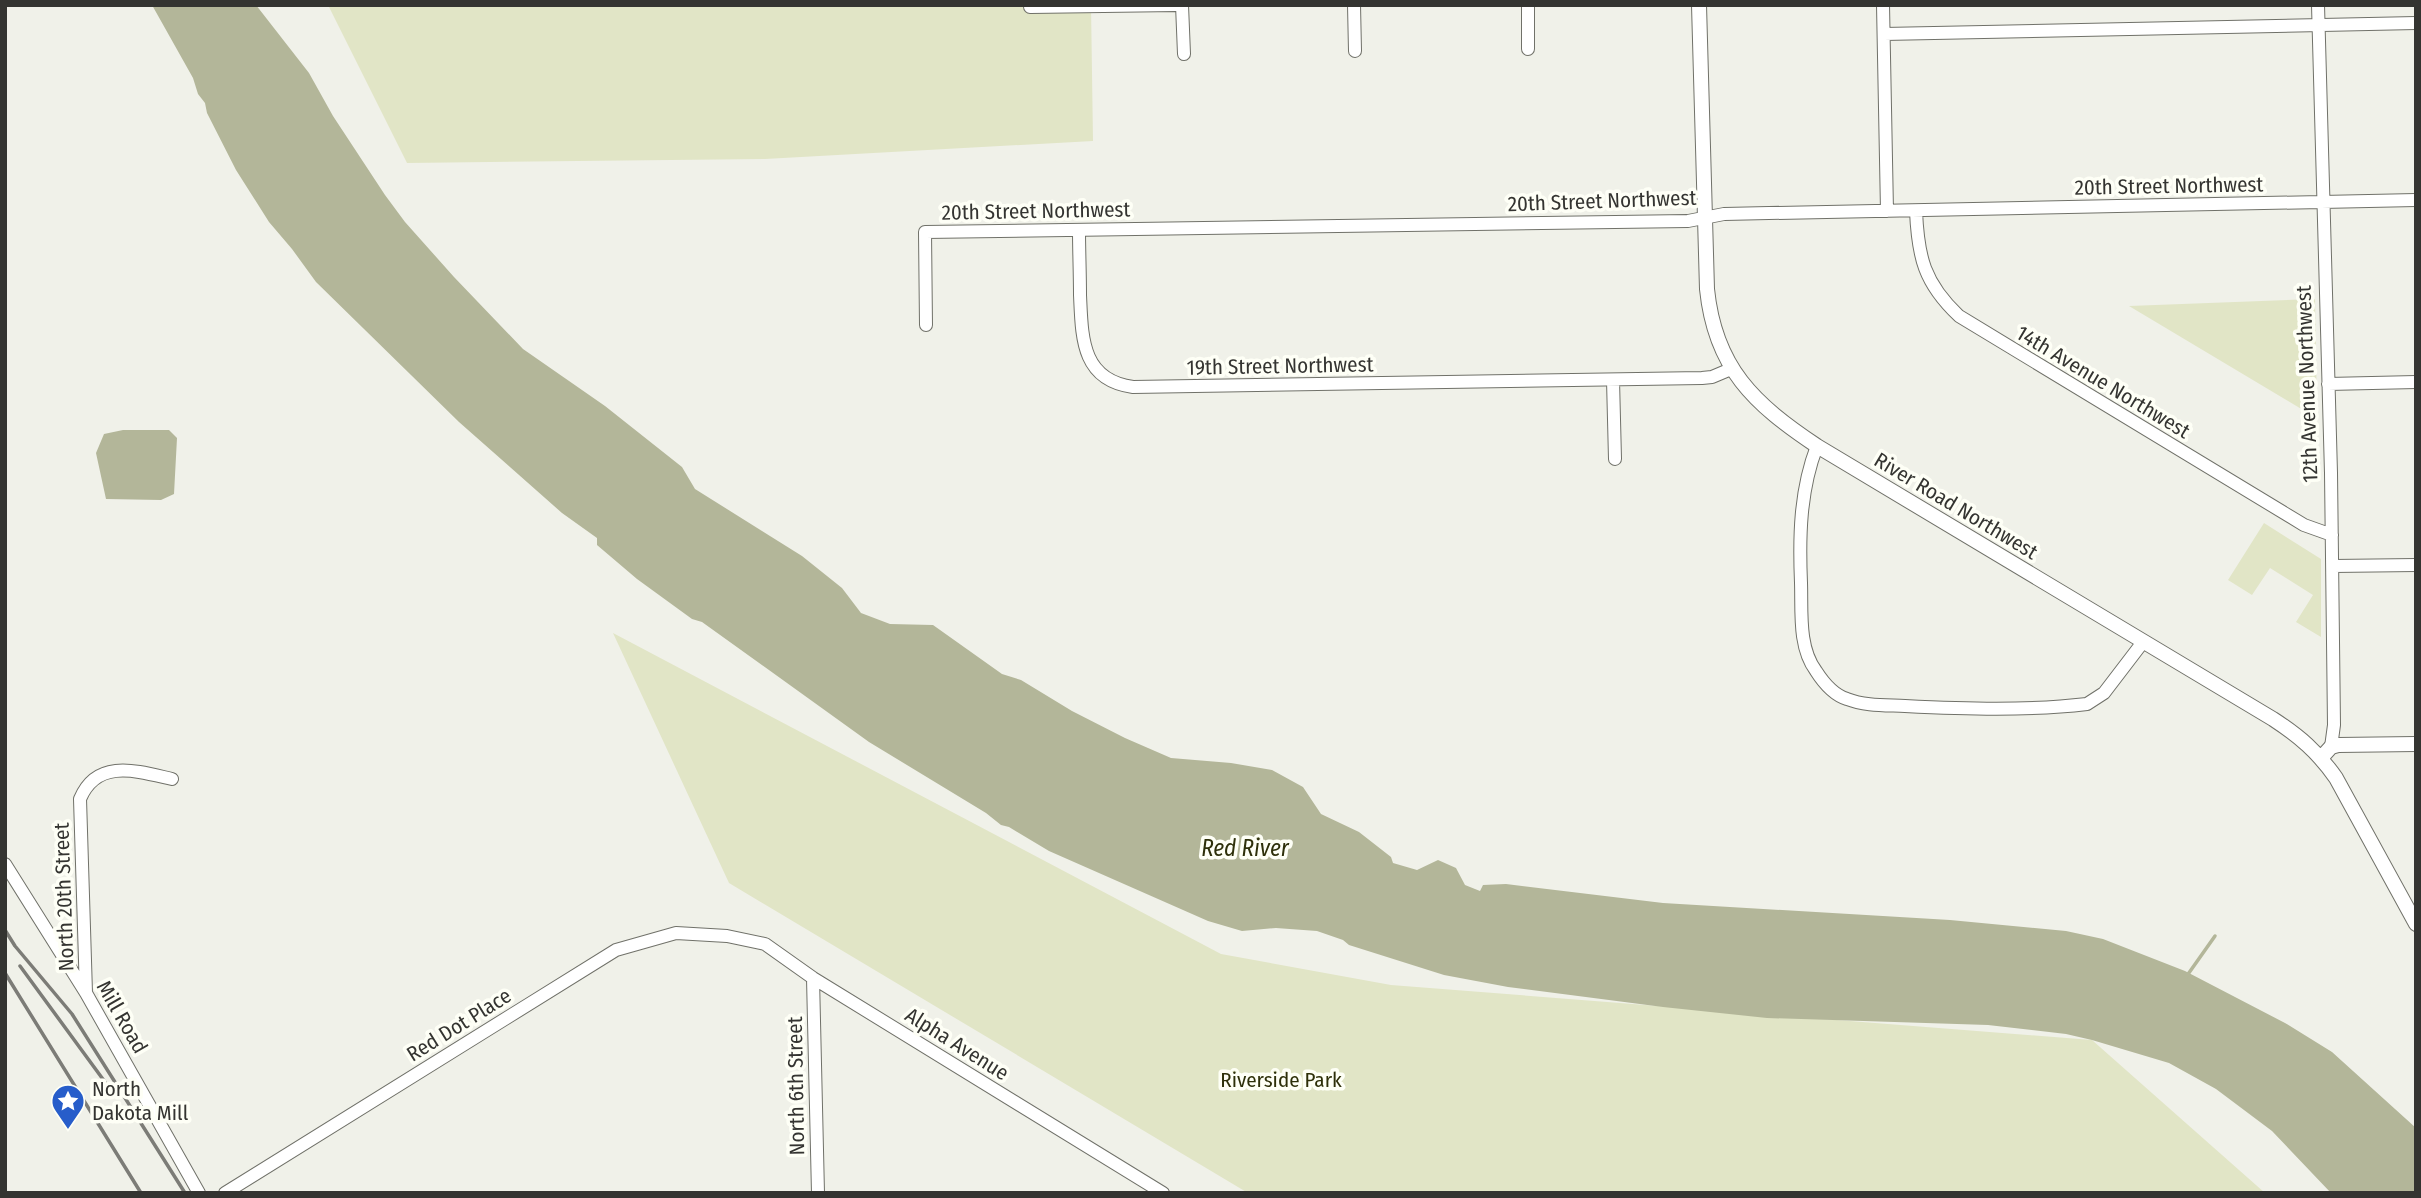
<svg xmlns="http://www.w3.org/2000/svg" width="2421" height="1198" font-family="'Fira Sans Condensed',sans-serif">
<rect width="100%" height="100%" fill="#f0f1e9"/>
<path fill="#e1e5c6" d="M328 5H1091L1093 141 765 159 407 163Z
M2315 299 2317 413 2313 416 2129 306Z
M2264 523 2321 559V637L2296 622 2313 595 2270 568 2252 595 2228 580Z
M613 633 1221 954 1391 985 2092 1040 2265 1193H1248L729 883Z"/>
<path fill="#b3b699" d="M152 5H256L309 73 333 116 385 195 405 222 454 277 523 349 605 406 682 467 695 489 802 556 842 588 861 613 890 624 933 625 1002 674 1021 680 1072 711 1125 738 1171 758 1231 763 1272 770 1303 787 1321 814 1359 832 1391 857 1393 863 1417 870 1438 860 1456 868 1465 885 1480 891 1483 885 1506 884 1663 903 1950 920 2066 931 2103 939 2185 971 2285 1023 2332 1052 2416 1128V1193H2331L2272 1131 2216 1089 2169 1063 2092 1040 2066 1034 1988 1025 1767 1018 1663 1007 1508 987 1444 975 1349 945 1343 940 1317 931 1276 928 1242 931 1208 921 1049 851 1009 827 1001 825 986 813 869 742 702 622 692 619 637 579 597 545V538L562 513 459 422 316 282 292 249 269 222 236 170 207 113 205 103 198 94 193 78Z
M123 430H169L177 438 174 494 161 500 106 499 96 453 104 434Z"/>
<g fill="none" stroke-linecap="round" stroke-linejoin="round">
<path stroke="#b3b699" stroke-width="3.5" d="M2186 977 2215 936"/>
<defs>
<path id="minor" d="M1182 5 1184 54
M1354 5 1355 51
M1528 5V49
M1883 5 1887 211
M2318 5 2331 473 2334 725 2331 747
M1030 7 1176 5
M1884 34 2416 23
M1916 211C1918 257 1924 283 1959 316L2304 525 2332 535
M1079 230C1079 251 1080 273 1080 295 1082 337 1081 380 1133 387L1702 378 1712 377 1731 369
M926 325 925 232 1688 221 1724 214 2416 200
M1613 380 1615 459
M2328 384 2416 382
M1817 446C1800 490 1799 536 1801 583 1802 611 1798 647 1816 671 1823 682 1834 695 1847 699 1865 706 1886 705 1905 706 1965 709 2027 711 2087 704L2104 693 2143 642
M2333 566 2416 565
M5 864 86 993 199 1193
M813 978 818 1193
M86 993 80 799C97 758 137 771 172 779
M225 1193 616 950 676 933 727 936 765 944 813 978 1163 1193"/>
<path id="tertiary" d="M1699 5 1707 289C1715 368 1754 404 1817 446L2273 719C2299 736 2318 752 2336 778L2416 924
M2321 758 2331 747 2338 745 2416 744"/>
</defs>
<use href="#minor" stroke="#707169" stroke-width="14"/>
<use href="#tertiary" stroke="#707169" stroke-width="16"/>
<use href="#minor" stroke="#fff" stroke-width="12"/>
<use href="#tertiary" stroke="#fff" stroke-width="14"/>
<path stroke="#7c7c77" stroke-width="3.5" d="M5 930 15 946 72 1014 185 1193
M20 966 105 1082
M5 973 141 1193"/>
</g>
<defs>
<symbol id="sight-pin" viewBox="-11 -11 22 30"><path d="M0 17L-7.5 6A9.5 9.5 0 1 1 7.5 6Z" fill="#275dca" stroke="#fefff6"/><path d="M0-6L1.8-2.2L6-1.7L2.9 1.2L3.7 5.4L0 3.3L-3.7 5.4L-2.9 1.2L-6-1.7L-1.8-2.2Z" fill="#fff"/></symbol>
</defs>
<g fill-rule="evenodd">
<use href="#sight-pin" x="49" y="1082" width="38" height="52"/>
</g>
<g text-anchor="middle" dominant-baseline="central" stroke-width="7" stroke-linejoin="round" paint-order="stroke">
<g font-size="21" fill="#343431" stroke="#fefff6">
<text transform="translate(2169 186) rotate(-1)">20th Street Northwest</text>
<text transform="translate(1602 201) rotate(-2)">20th Street Northwest</text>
<text transform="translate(1036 211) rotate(-1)">20th Street Northwest</text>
<text transform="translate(1280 366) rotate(-1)">19th Street Northwest</text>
<text transform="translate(2103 382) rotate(31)">14th Avenue Northwest</text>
<text transform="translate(2307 384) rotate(-92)">12th Avenue Northwest</text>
<text transform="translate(1956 506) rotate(31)">River Road Northwest</text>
<text transform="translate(64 897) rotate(-92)">North 20th Street</text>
<text transform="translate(122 1017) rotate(60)">Mill Road</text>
<text transform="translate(459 1025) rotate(-32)">Red Dot Place</text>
<text transform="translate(957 1044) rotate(32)">Alpha Avenue</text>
<text transform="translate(796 1086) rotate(-91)">North 6th Street</text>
</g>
<g font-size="21" fill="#2d2f09" stroke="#fefff6">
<text x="1281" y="1080">Riverside Park</text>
</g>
<g font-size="21" fill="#343431" stroke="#fefff6" text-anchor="start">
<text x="92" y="1089">North<tspan x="92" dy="24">Dakota Mill</tspan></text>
</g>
<g font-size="23" font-style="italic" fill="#2e300a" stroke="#fefff6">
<text x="1245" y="848">Red River</text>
</g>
</g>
<rect width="2421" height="1198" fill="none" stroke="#343431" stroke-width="14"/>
</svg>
